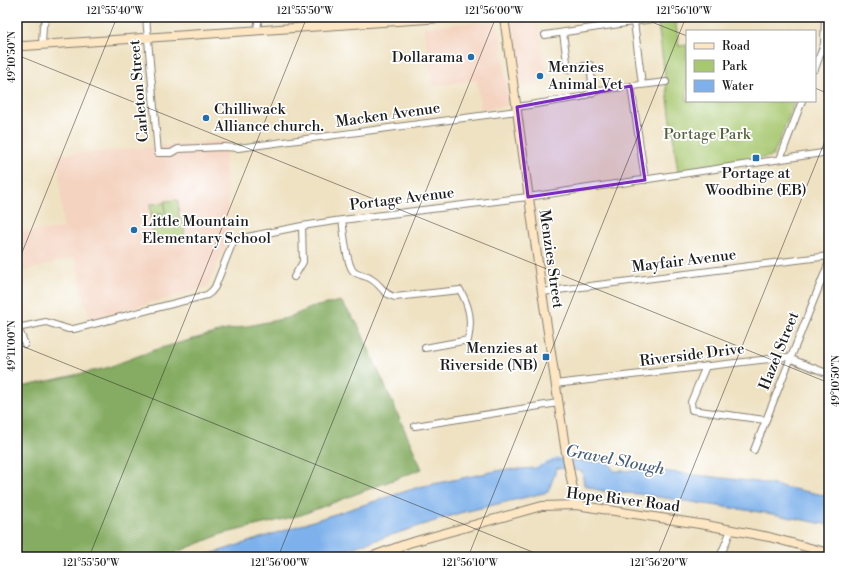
<svg xmlns="http://www.w3.org/2000/svg" width="846" height="574" font-family="'Libre Bodoni',serif">
<rect width="100%" height="100%" fill="#fff"/>
<filter id="ink" filterUnits="userSpaceOnUse"><feTurbulence type="fractalNoise" baseFrequency=".025" numOctaves="2"/><feDisplacementMap in="SourceGraphic" scale="8" xChannelSelector="R" yChannelSelector="G"/><feConvolveMatrix kernelMatrix="1 2 1 2 8 2 1 2 1" color-interpolation-filters="sRGB"/></filter>
<filter id="wash" filterUnits="userSpaceOnUse"><feTurbulence type="fractalNoise" baseFrequency=".012" numOctaves="4" result="noise"/><feDisplacementMap in="SourceGraphic" scale="16" xChannelSelector="R" yChannelSelector="G"/><feGaussianBlur stdDeviation="0.9" result="paint"/><feColorMatrix in="noise" values="0 0 0 0 0 0 0 0 0 0 0 0 0 0 0 0 0 1.4 0 .05"/><feComposite in="paint" operator="in"/></filter>
<g filter="url(#wash)">
<rect width="100%" height="100%" fill="#efe2c3"/>
<path fill="#f4d3c0" d="M524 17H537L547 79 537 82V84L520 86 511 24 512 21 515 18Z
M493 21 499 29 509 101 508 104 506 106 481 110 477 80 433 86 424 27Z
M223 141H228L225 149 229 238 207 287 90 320 74 257 22 272 19 265H17V232L63 228 58 155Z"/>
<path fill="#a7c870" stroke="#627246" d="M657 17H675L679 46 687 45V101H795L773 156 678 173Z
M178 200 179 217 185 223 184 237 179 240 159 241 154 237 150 216 166 214 165 203V213L151 215 150 204 165 203V201Z"/>
<path fill="#85ac62" stroke="#50643f" d="M341 301 358 325 422 469 301 515 222 534 165 557H17V388L106 368 154 350 222 331 287 318 313 307Z"/>
<path fill="#7eb1eb" stroke="#4d6684" d="M556 460 583 461 609 463 614 471 653 470 758 482 829 496V525L772 514 638 494 608 492 594 489 584 485 582 471 557 468 548 492 460 513 323 557H201L419 487 501 470 537 468Z"/>
<g fill="none" stroke-linecap="round" stroke-linejoin="round">
<path stroke="#7eb1eb" stroke-width="1.5" d="M535 468 559 458 565 460"/>
</g>
</g>
<g filter="url(#ink)">
<g fill="none" stroke-linecap="round" stroke-linejoin="round">
<defs>
<path id="street" d="M146 17 158 153H171L178 149 224 147 238 148 517 111
M634 22 642 84
M257 29 259 17
M563 33 568 69 590 65 593 91
M545 35 653 19
M42 45 43 26 47 17
M815 69 824 44 825 17
M631 86 645 180
M517 107 581 97 599 90 666 82
M780 159 802 101
M342 220C344 231 346 265 354 272 359 276 366 275 371 279 381 284 383 295 395 297L460 290C470 307 472 321 468 340L425 348
M294 277 303 262 302 226
M542 292 829 256
M17 328 46 322 68 329H74L207 295 211 292 215 287 232 244 236 240 242 238 302 226 342 220 528 197 829 152
M18 328 25 344
M706 366 691 402 692 410 765 420
M555 384 786 357 829 374
M415 426 558 403
M754 450 829 262
M720 557 731 530"/>
<path id="secondary" d="M504 17 542 292 565 447 576 505
M17 45 24 46 457 17
M370 557 409 543 542 506 576 505 706 525 769 537 829 553
M395 557 399 547"/>
</defs>
<use href="#street" stroke="#867f70" stroke-width="8"/>
<use href="#secondary" stroke="#867f70" stroke-width="10"/>
<use href="#street" stroke="#fff" stroke-width="6"/>
<use href="#secondary" stroke="#fce6c4" stroke-width="8"/>
</g>
</g>
<path fill="#7b2cbf" fill-opacity="0.2" stroke="#7b2cbf" stroke-width="3" stroke-linejoin="round" d="M631 86 645 180 528 197 517 107Z"/>
<path fill="none" stroke="#1c1c1c" stroke-width="1" stroke-opacity="0.45" d="M639 17 687 36M17 55 829 383M815 88 829 94M17 265 117 17M17 344 545 557M89 557 307 17M278 557 496 17M468 557 686 17M657 557 829 131"/>
<g fill="#1f6fb2" stroke="#fff" stroke-width="1.5">
<circle cx="471" cy="57" r="4"/>
<circle cx="540" cy="76" r="4"/>
<circle cx="206" cy="118" r="4"/>
<rect x="752" y="154" width="8" height="8" rx="2"/>
<circle cx="134" cy="230" r="4"/>
<rect x="542" y="353" width="8" height="8" rx="2"/>
</g>
<g text-anchor="middle" dominant-baseline="central" stroke-width="3.5" stroke-linejoin="round" paint-order="stroke">
<g font-size="15" fill="#1c1c1c" stroke="#fff" text-anchor="start">
<text x="463" y="57" text-anchor="end">Dollarama</text>
<text x="548" y="67">Menzies<tspan x="548" dy="17">Animal Vet</tspan></text>
<text x="214" y="109">Chilliwack<tspan x="214" dy="17">Alliance church.</tspan></text>
<text x="756" y="173" text-anchor="middle">Portage at<tspan x="756" dy="17">Woodbine (EB)</tspan></text>
<text x="142" y="221">Little Mountain<tspan x="142" dy="17">Elementary School</tspan></text>
<text x="538" y="348" text-anchor="end">Menzies at<tspan x="538" dy="17">Riverside (NB)</tspan></text>
</g>
<g font-size="15" fill="#1c1c1c" stroke="#fff">
<text transform="translate(139 91) rotate(-95)">Carleton Street</text>
<text transform="translate(388 115) rotate(-8)">Macken Avenue</text>
<text transform="translate(402 199) rotate(-7)">Portage Avenue</text>
<text transform="translate(551 259) rotate(82)">Menzies Street</text>
<text transform="translate(684 261) rotate(-7)">Mayfair Avenue</text>
<text transform="translate(779 351) rotate(-68)">Hazel Street</text>
<text transform="translate(692 355) rotate(-7)">Riverside Drive</text>
<text transform="translate(623 500) rotate(7)">Hope River Road</text>
</g>
<g font-size="15" fill="#54613e" stroke="#fff">
<text x="707" y="134">Portage Park</text>
</g>
<g font-size="16" font-style="italic" fill="#485f79" stroke="#fff">
<text transform="translate(615 460) rotate(11)">Gravel Slough</text>
</g>
</g>
<rect width="846" height="574" fill="none" stroke="#fff" stroke-width="44"/>
<rect x="686" y="30" width="130" height="72" fill="#ffffff" stroke="#a4a4a4"/>
<rect x="694" y="43" width="20" height="6" fill="#fce6c4" stroke="#a4a4a4"/>
<text x="722" y="50" font-size="12" fill="#1c1c1c">Road</text>
<rect x="694" y="60" width="20" height="12" fill="#a7c870" stroke="#a4a4a4"/>
<text x="722" y="70" font-size="12" fill="#1c1c1c">Park</text>
<rect x="694" y="80" width="20" height="12" fill="#7eb1eb" stroke="#a4a4a4"/>
<text x="722" y="90" font-size="12" fill="#1c1c1c">Water</text>
<rect x="22" y="22" width="802" height="530" fill="none" stroke="#1c1c1c" stroke-width="1.5"/>
<g font-size="10" text-anchor="middle" fill="#1c1c1c">
<text x="115" y="14">121°55'40"W</text>
<text x="305" y="14">121°55'50"W</text>
<text x="494" y="14">121°56'00"W</text>
<text x="684" y="14">121°56'10"W</text>
<text transform="translate(11 57) rotate(-90)" y="4">49°10'50"N</text>
<text transform="translate(11 346) rotate(-90)" y="4">49°11'00"N</text>
<text transform="translate(835 381) rotate(-90)" y="4">49°10'50"N</text>
<text x="91" y="566">121°55'50"W</text>
<text x="280" y="566">121°56'00"W</text>
<text x="470" y="566">121°56'10"W</text>
<text x="659" y="566">121°56'20"W</text>
</g>
</svg>
